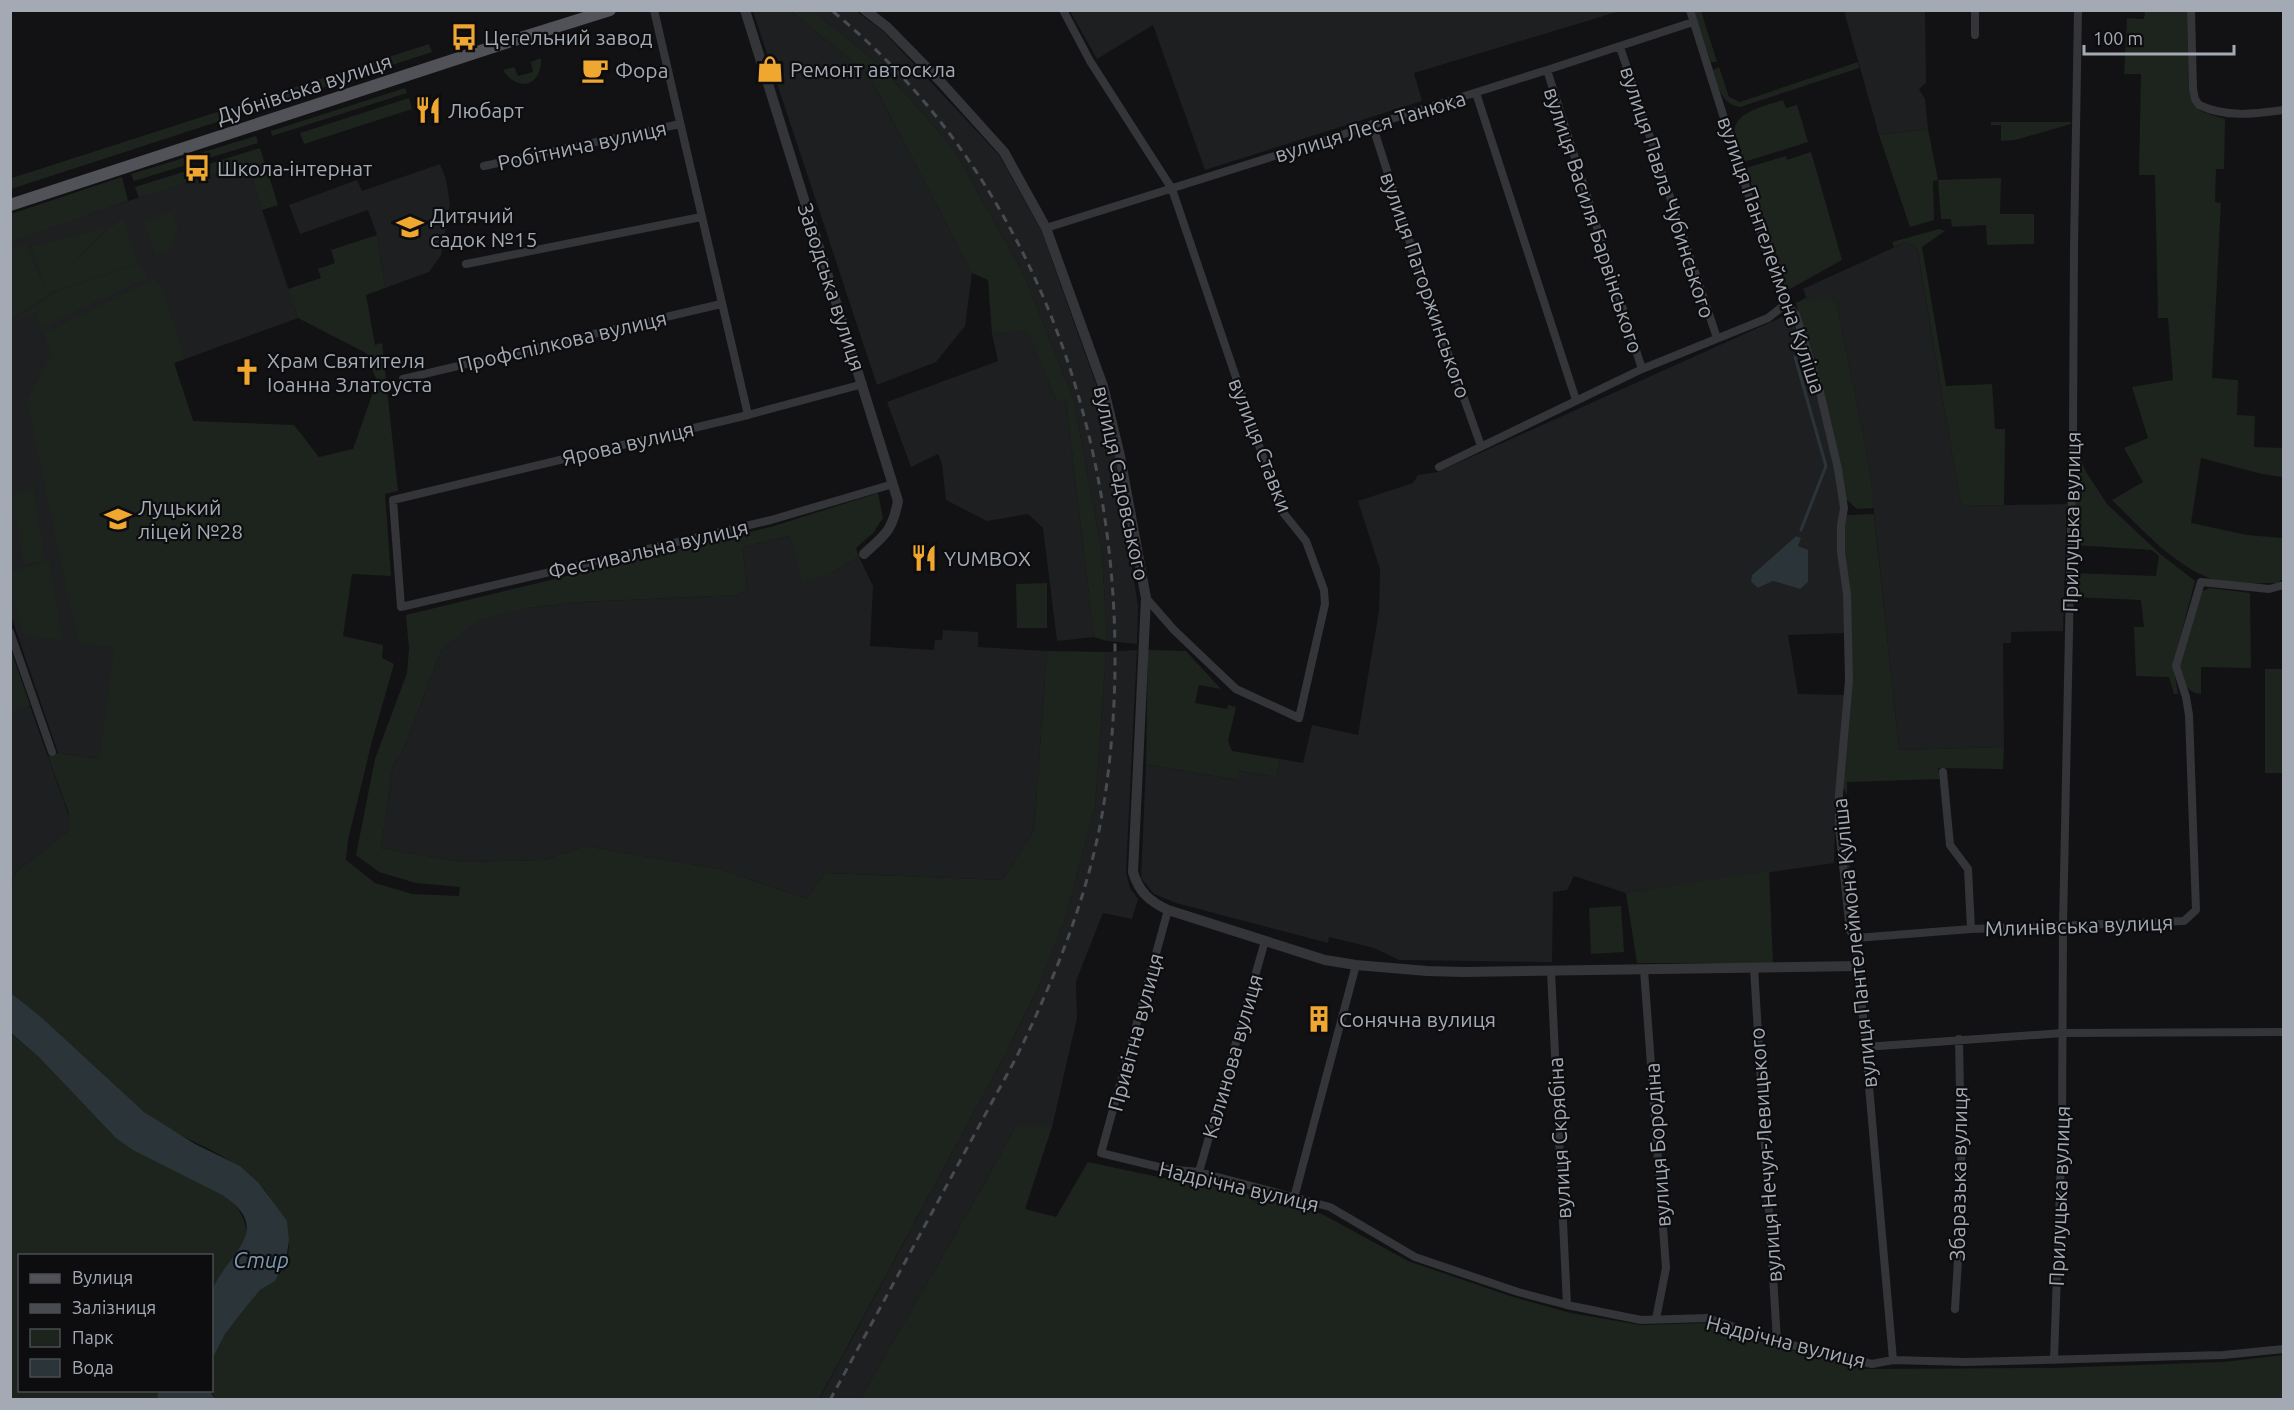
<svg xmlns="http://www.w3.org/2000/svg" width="2294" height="1410" font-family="Ubuntu,sans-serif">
<rect width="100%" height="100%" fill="#121214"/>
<path fill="#1e1f21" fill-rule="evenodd" d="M753 11H791L869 75 972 273 965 326 936 362 877 385Z
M813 11H856L883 31 999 155 1041 230 1097 387 1115 458 1138 606 1137 644 1107 641 1102 554 1074 401 1024 275 953 148 880 65Z
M1070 11H1620L1414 73 1422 101 1205 170 1153 25 1097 59Z
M1844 11H1925L1926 83 1919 89 1925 99 1928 129 1879 135Z
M247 164 298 318 174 363 275 668 100 759 58 753 11 616 10 242 128 201Z
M440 164 446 179 450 204 441 255 429 272 385 288 377 235 368 210 300 234 289 205 357 180 362 191Z
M1906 242 1916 247 1918 253 1961 506 2067 504 2063 631 2011 632V643H2003L2004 747 1899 750 1869 464 1837 306 1808 302 1803 289Z
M1791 313 1817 393 1836 470 1842 508 1846 633 1788 635 1798 694 1845 695 1836 794 1834 863 1626 893 1574 876 1567 890 1553 892 1552 962 1399 960 1374 948 1329 937 1328 943 1176 903 1154 894 1141 878 1146 764 1236 780 1238 771 1276 777 1280 759 1303 763 1312 725 1358 735 1379 611 1380 569 1358 501 1413 483 1418 475 1438 472ZM1796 536 1800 538 1797 546 1800 589 1773 581 1758 588 1751 582 1752 575Z
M1027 329 1057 402 1066 401 1094 637 1057 641 1043 528 1028 514 987 521 946 500 942 464 938 454 911 467 887 402 998 361 992 334Z
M791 536 830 574 859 557 873 586 870 646 934 650 935 640H942L943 630 978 632V647L1047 651 1034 831 1002 880 825 873 807 899 720 869 585 846 544 860 463 862 381 848 393 765 404 748 441 651 476 620 528 608 579 602 739 595 747 588 742 547Z
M10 650 73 827 16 872 11 885Z
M1137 650 1126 872 1130 888 1138 899 1132 919 1103 913 1076 981 1077 1018 1052 1127H1015L983 1186 860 1399 819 1400 1005 1055 1038 988 1066 916 1095 806 1106 652Z"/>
<path fill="#1d241d" d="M791 11H813L880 65 953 148 1024 275 1074 401 1102 554 1107 641 1094 637 1066 401 1057 402 1027 330 992 334 988 280 972 273 869 75Z
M1694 11H1701L1717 62H1711Z
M2145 11H2187L2189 89C2193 113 2204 112 2225 119L2224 169H2216L2215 202 2221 203 2212 378 2238 380 2237 415 2255 416 2254 447 2284 448 2283 477 2262 474 2201 458 2191 523 2247 535 2283 538V578L2278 583C2258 583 2226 586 2209 578 2170 562 2141 528 2112 500L2143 482 2124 448 2148 438 2132 387 2173 380 2168 318H2158L2155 175H2139L2141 74H2124L2127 18 2144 19Z
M429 44 432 52 11 189 12 178Z
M541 58C542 86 518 93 503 70L514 67 518 76 533 72 531 62Z
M1858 62 1859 68 1740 107C1720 104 1719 86 1713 70L1719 67 1729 97 1740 102Z
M405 88 407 93 272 136 271 131Z
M409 98 412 109 304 144 300 133Z
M1783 100 1786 108 1797 105 1808 142 1744 162C1741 153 1737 143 1735 134 1731 112 1768 105 1783 100Z
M1991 122H2071V124L2015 140 2001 141V125H1991Z
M1928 129 1938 180 2001 178 2000 214H2034V244L1987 245 1986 225 1952 227 1951 219H1941L1938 180 1933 181 1934 220 1910 227 1879 135Z
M256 136 258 143 134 181 131 174Z
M260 148 278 205 262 210 247 164 139 198 135 187Z
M1811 152 1842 260 1790 289 1785 288 1746 168 1786 156 1787 160Z
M122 177 128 201 11 242V214Z
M173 212 178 229 169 251 155 255 144 220Z
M123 217 138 263 47 293 50 294 11 319V250L26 244 46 293 32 247 107 227 65 270Z
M1939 229 1945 231 1922 247 1946 386 1992 384 1995 429H2005L2004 505 1961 506 1918 252 1916 247 1906 242 1894 247 1892 242Z
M377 235 385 288 366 295 375 345 382 343 398 491 385 494 391 576 352 574 343 636 383 645 382 658 394 664 372 741 348 840 346 860 375 883 412 894 459 896 460 887 416 883 379 872 356 855 375 759 407 673 409 649 406 615 774 526 878 493 883 518 873 533 856 548 859 557 830 574 802 582 790 536 742 547 747 588 739 595 579 602 528 608 476 621 441 651 404 748 393 765 381 848 463 862 544 860 585 846 720 869 807 899 825 873 1002 880 1034 831 1047 651 1106 652 1095 806 1066 916 1038 988 1005 1055 819 1399H215C211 1391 209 1366 213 1357 221 1336 243 1305 260 1290 264 1286 271 1285 275 1280 283 1271 292 1250 288 1238 283 1223 270 1193 258 1182 226 1150 177 1140 143 1111 98 1073 57 1030 11 993V885L16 872 68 831 69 814 48 756 58 753 100 759 114 648 78 643 27 401 52 354 44 333 155 279 163 289 185 359 174 363 193 421 294 425 319 457 353 449 377 381 366 353 298 318 288 289 321 278 318 269 335 263 331 250Z
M139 264 148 277 41 328 36 315 40 311 12 321 57 292Z
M1822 296 1833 300 1837 306 1869 464 1874 508 1857 509 1846 499 1796 303 1806 298 1809 302Z
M2077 450 2086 472 2107 504 2159 553 2195 581 2173 665 2178 694H2174L2169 677 2136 676 2134 627H2144L2141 600 2072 597V573L2156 576 2159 556 2152 550 2073 545Z
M11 487 14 496 33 489 45 560 24 565 17 518 11 520Z
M1874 514 1899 750 2004 747 2003 769 1938 768 1940 779 1847 782V795L1842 784 1852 680 1843 525 1846 515Z
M49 561 63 640 24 636 11 594V571Z
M1047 583V628H1017L1016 584Z
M2210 588 2250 593 2251 668 2201 667V694C2187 693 2181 681 2180 667 2179 657 2195 610 2198 597L2202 591Z
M11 650 30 705 11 712 10 711Z
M1148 650 1186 651 1221 689 1199 685 1195 703 1227 709 1228 705 1236 707 1228 741 1232 751 1280 759 1276 777 1239 771 1237 780 1146 764Z
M2265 669H2283V773H2265Z
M1842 796 1846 808 1854 929H1852L1841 827Z
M1769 871 1773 963H1637L1626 893Z
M1621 906 1624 952 1591 954 1589 908Z
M10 1033 192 1179 222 1195 232 1201 239 1210 244 1220 247 1233 244 1244 212 1290V1256H20V1390L158 1391 157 1399H11Z
M1015 1127H1052L1025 1209 1056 1217 1088 1162 1163 1178 1196 1180 1322 1214 1408 1261 1513 1297 1571 1313 1640 1325 1706 1323 1768 1344 1865 1369 2053 1368 2223 1362 2283 1355V1399H860L983 1186Z"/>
<path fill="#2b3439" d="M1796 536 1801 538 1798 546 1808 550V582L1800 589 1773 581 1758 588 1751 582 1752 575Z
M11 993 42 1018 144 1112 195 1144 240 1166 259 1183 287 1221 289 1240 286 1261 275 1281 260 1290 245 1308 225 1334 212 1359C211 1344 208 1299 213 1288 229 1253 275 1229 222 1195L133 1150 116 1138 39 1057 11 1033Z
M158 1390 210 1391 215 1399H157Z"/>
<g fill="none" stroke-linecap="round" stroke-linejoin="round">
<path stroke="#2b3439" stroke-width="3" d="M1795 357 1826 466 1801 530"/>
<path stroke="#333539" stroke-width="8" d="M654 10 748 415
M1063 10 1090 61 1172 189 1281 510 1306 541 1324 590 1325 604 1299 718 1236 689 1174 630 1146 598
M1690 10C1720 106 1750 202 1782 297L1796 315 1820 392 1838 469 1844 508 1841 525V552L1847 594 1849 680 1839 794V827L1850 931 1856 938 1893 1360
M2191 10 2193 89 2195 99 2199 105C2227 118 2254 114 2284 110
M1975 35V10
M1620 47 1717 338
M1547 70 1642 369
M1476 93 1576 400
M1372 124 1424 286 1481 446
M484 166 680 124
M1046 228 1547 70 1693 22
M466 264 701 217
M403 379 721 304
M863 384 748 415 393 500 401 607 771 520 893 484
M1439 467 1642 369 1768 318 1787 303
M10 632 52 752
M1943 772 1950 845 1968 869 1971 929
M1168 910 1101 1153 1167 1169 1199 1172 1330 1207 1415 1257 1518 1292 1567 1305 1641 1320 1707 1318 1783 1343 1872 1364 1893 1360 1966 1362 2223 1355 2284 1349
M1856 938 1971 929 2184 921 2196 910 2189 715 2186 697 2176 666 2201 582 2269 589 2284 585
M1754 968 1777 1341
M1644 970 1666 1268 1656 1319
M1551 971 1567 1305
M1865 1047 2063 1033 2284 1032
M1199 1172 1265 941
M1294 1198 1356 965
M1955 1309 1962 1196 1959 1039
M2054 1360 2062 1130 2063 926 2073 435 2074 246 2078 10"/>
<path stroke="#333539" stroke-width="10" d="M745 10 898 501C892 531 886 534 864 554
M865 10 887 27 940 81 1004 152 1046 228 1103 386 1120 456 1146 598 1133 872C1139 892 1149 901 1168 910L1325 960 1356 965 1427 971 1464 972 1857 966"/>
<path stroke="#505258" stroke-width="12" d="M10 205 511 41 610 10"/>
<path stroke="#484b50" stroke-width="3" stroke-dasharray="8 6" stroke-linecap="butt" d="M830 1400 1016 1058C1055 978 1090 892 1104 803 1148 517 1061 197 831 10"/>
</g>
<defs>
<symbol id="bus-bare" viewBox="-9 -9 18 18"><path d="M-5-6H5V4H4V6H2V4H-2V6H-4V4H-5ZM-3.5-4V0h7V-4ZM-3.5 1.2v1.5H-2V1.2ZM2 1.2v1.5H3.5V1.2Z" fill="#efa730" stroke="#0d0d0f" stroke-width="2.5" paint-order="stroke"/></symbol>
<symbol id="shop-bare" viewBox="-9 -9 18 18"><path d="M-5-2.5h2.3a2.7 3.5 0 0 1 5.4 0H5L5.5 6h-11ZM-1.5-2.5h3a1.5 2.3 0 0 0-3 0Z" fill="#efa730" stroke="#0d0d0f" stroke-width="2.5" paint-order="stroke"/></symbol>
<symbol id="cafe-bare" viewBox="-9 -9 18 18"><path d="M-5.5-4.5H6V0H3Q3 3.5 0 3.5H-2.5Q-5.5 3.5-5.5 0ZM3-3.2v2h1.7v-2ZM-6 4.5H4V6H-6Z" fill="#efa730" stroke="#0d0d0f" stroke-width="2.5" paint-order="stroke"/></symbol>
<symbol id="restaurant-bare" viewBox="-9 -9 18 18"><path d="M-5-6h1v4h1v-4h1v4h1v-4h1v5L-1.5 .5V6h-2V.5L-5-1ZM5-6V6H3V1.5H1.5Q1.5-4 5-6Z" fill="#efa730" stroke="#0d0d0f" stroke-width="2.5" paint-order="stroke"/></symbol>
<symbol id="school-bare" viewBox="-9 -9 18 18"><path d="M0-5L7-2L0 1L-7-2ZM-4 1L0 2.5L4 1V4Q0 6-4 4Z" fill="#efa730" stroke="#0d0d0f" stroke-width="2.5" paint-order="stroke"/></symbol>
<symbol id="church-bare" viewBox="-9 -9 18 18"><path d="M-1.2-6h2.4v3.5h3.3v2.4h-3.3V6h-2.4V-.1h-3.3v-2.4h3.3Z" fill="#efa730" stroke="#0d0d0f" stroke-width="2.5" paint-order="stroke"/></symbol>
<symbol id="building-bare" viewBox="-9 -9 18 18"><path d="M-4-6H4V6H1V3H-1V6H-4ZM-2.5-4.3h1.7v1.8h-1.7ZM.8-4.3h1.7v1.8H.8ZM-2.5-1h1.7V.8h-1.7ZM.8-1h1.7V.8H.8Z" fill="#efa730" stroke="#0d0d0f" stroke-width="2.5" paint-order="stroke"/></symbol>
</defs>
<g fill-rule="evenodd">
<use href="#bus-bare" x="445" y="18" width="38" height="38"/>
<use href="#shop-bare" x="751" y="50" width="38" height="38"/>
<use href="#cafe-bare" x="576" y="51" width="38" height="38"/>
<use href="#restaurant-bare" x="409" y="91" width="38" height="38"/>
<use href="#bus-bare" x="178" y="149" width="38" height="38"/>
<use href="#school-bare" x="391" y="208" width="38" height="38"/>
<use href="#church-bare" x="228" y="353" width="38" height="38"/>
<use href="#school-bare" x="99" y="500" width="38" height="38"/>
<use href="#restaurant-bare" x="905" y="539" width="38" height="38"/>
<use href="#building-bare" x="1300" y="1000" width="38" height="38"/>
</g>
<g text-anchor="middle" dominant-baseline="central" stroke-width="4.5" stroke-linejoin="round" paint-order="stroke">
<g font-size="21" fill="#a4aab4" stroke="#0d0d0f" text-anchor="start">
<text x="484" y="37">Цегельний завод</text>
<text x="790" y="69">Ремонт автоскла</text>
<text x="615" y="70">Фора</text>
<text x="448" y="110">Любарт</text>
<text x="217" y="168">Школа-інтернат</text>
<text x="430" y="215">Дитячий<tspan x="430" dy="24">садок №15</tspan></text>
<text x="267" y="360">Храм Святителя<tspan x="267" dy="24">Іоанна Златоуста</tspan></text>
<text x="138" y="507">Луцький<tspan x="138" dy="24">ліцей №28</tspan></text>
<text x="944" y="558">YUMBOX</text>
<text x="1339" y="1019">Сонячна вулиця</text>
</g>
<g font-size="21" fill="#a4aab4" stroke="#0d0d0f">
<text transform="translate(304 88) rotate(-18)">Дубнівська вулиця</text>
<text transform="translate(1370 126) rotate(-17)">вулиця Леся Танюка</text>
<text transform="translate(582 145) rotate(-12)">Робітнича вулиця</text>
<text transform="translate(1668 192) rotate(72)">вулиця Павла Чубинського</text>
<text transform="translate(1594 220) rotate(72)">вулиця Василя Барвінського</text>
<text transform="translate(1772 255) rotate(71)">вулиця Пантелеймона Куліша</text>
<text transform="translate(1426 285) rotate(71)">вулиця Паторжинського</text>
<text transform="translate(832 287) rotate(72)">Заводська вулиця</text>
<text transform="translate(562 341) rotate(-13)">Профспілкова вулиця</text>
<text transform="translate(628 443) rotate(-13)">Ярова вулиця</text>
<text transform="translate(1261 445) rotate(69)">вулиця Ставки</text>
<text transform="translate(1122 483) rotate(78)">вулиця Садовського</text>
<text transform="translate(2071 522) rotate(-89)">Прилуцька вулиця</text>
<text transform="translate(648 549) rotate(-13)">Фестивальна вулиця</text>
<text transform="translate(2079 925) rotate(-2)">Млинівська вулиця</text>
<text transform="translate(1854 943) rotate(-96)">вулиця Пантелеймона Куліша</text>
<text transform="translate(1135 1032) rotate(-75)">Привітна вулиця</text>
<text transform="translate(1232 1056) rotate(-74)">Калинова вулиця</text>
<text transform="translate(1559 1138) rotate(-93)">вулиця Скрябіна</text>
<text transform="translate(1657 1145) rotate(-94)">вулиця Бородіна</text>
<text transform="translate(1765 1155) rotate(-94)">вулиця Нечуя-Левицького</text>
<text transform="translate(1958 1174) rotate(-89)">Збаразька вулиця</text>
<text transform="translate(1239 1186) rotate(13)">Надрічна вулиця</text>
<text transform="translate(2059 1196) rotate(-88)">Прилуцька вулиця</text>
<text transform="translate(1786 1341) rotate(14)">Надрічна вулиця</text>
</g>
<g font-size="22" font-style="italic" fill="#7b99af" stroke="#0d0d0f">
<text x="261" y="1259">Стир</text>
</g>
</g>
<rect width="2294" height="1410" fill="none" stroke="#a4aab4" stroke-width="24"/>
<rect x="18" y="1254" width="195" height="138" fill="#0d0d0f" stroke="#494c51" stroke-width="1.5"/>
<rect x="30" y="1274" width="30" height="9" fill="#505258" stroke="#494c51" stroke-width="1.5"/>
<text x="72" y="1284" font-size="18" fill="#a4aab4">Вулиця</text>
<rect x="30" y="1304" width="30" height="9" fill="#484b50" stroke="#494c51" stroke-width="1.5"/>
<text x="72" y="1314" font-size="18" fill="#a4aab4">Залізниця</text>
<rect x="30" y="1329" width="30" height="18" fill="#1d241d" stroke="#494c51" stroke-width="1.5"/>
<text x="72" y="1344" font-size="18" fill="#a4aab4">Парк</text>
<rect x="30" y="1359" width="30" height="18" fill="#2b3439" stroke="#494c51" stroke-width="1.5"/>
<text x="72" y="1374" font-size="18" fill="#a4aab4">Вода</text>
<path d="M2084 45v9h150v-9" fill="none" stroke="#a4aab4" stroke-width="3"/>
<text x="2093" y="45" font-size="18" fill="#a4aab4" stroke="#0d0d0f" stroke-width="4.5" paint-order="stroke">100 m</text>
</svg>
